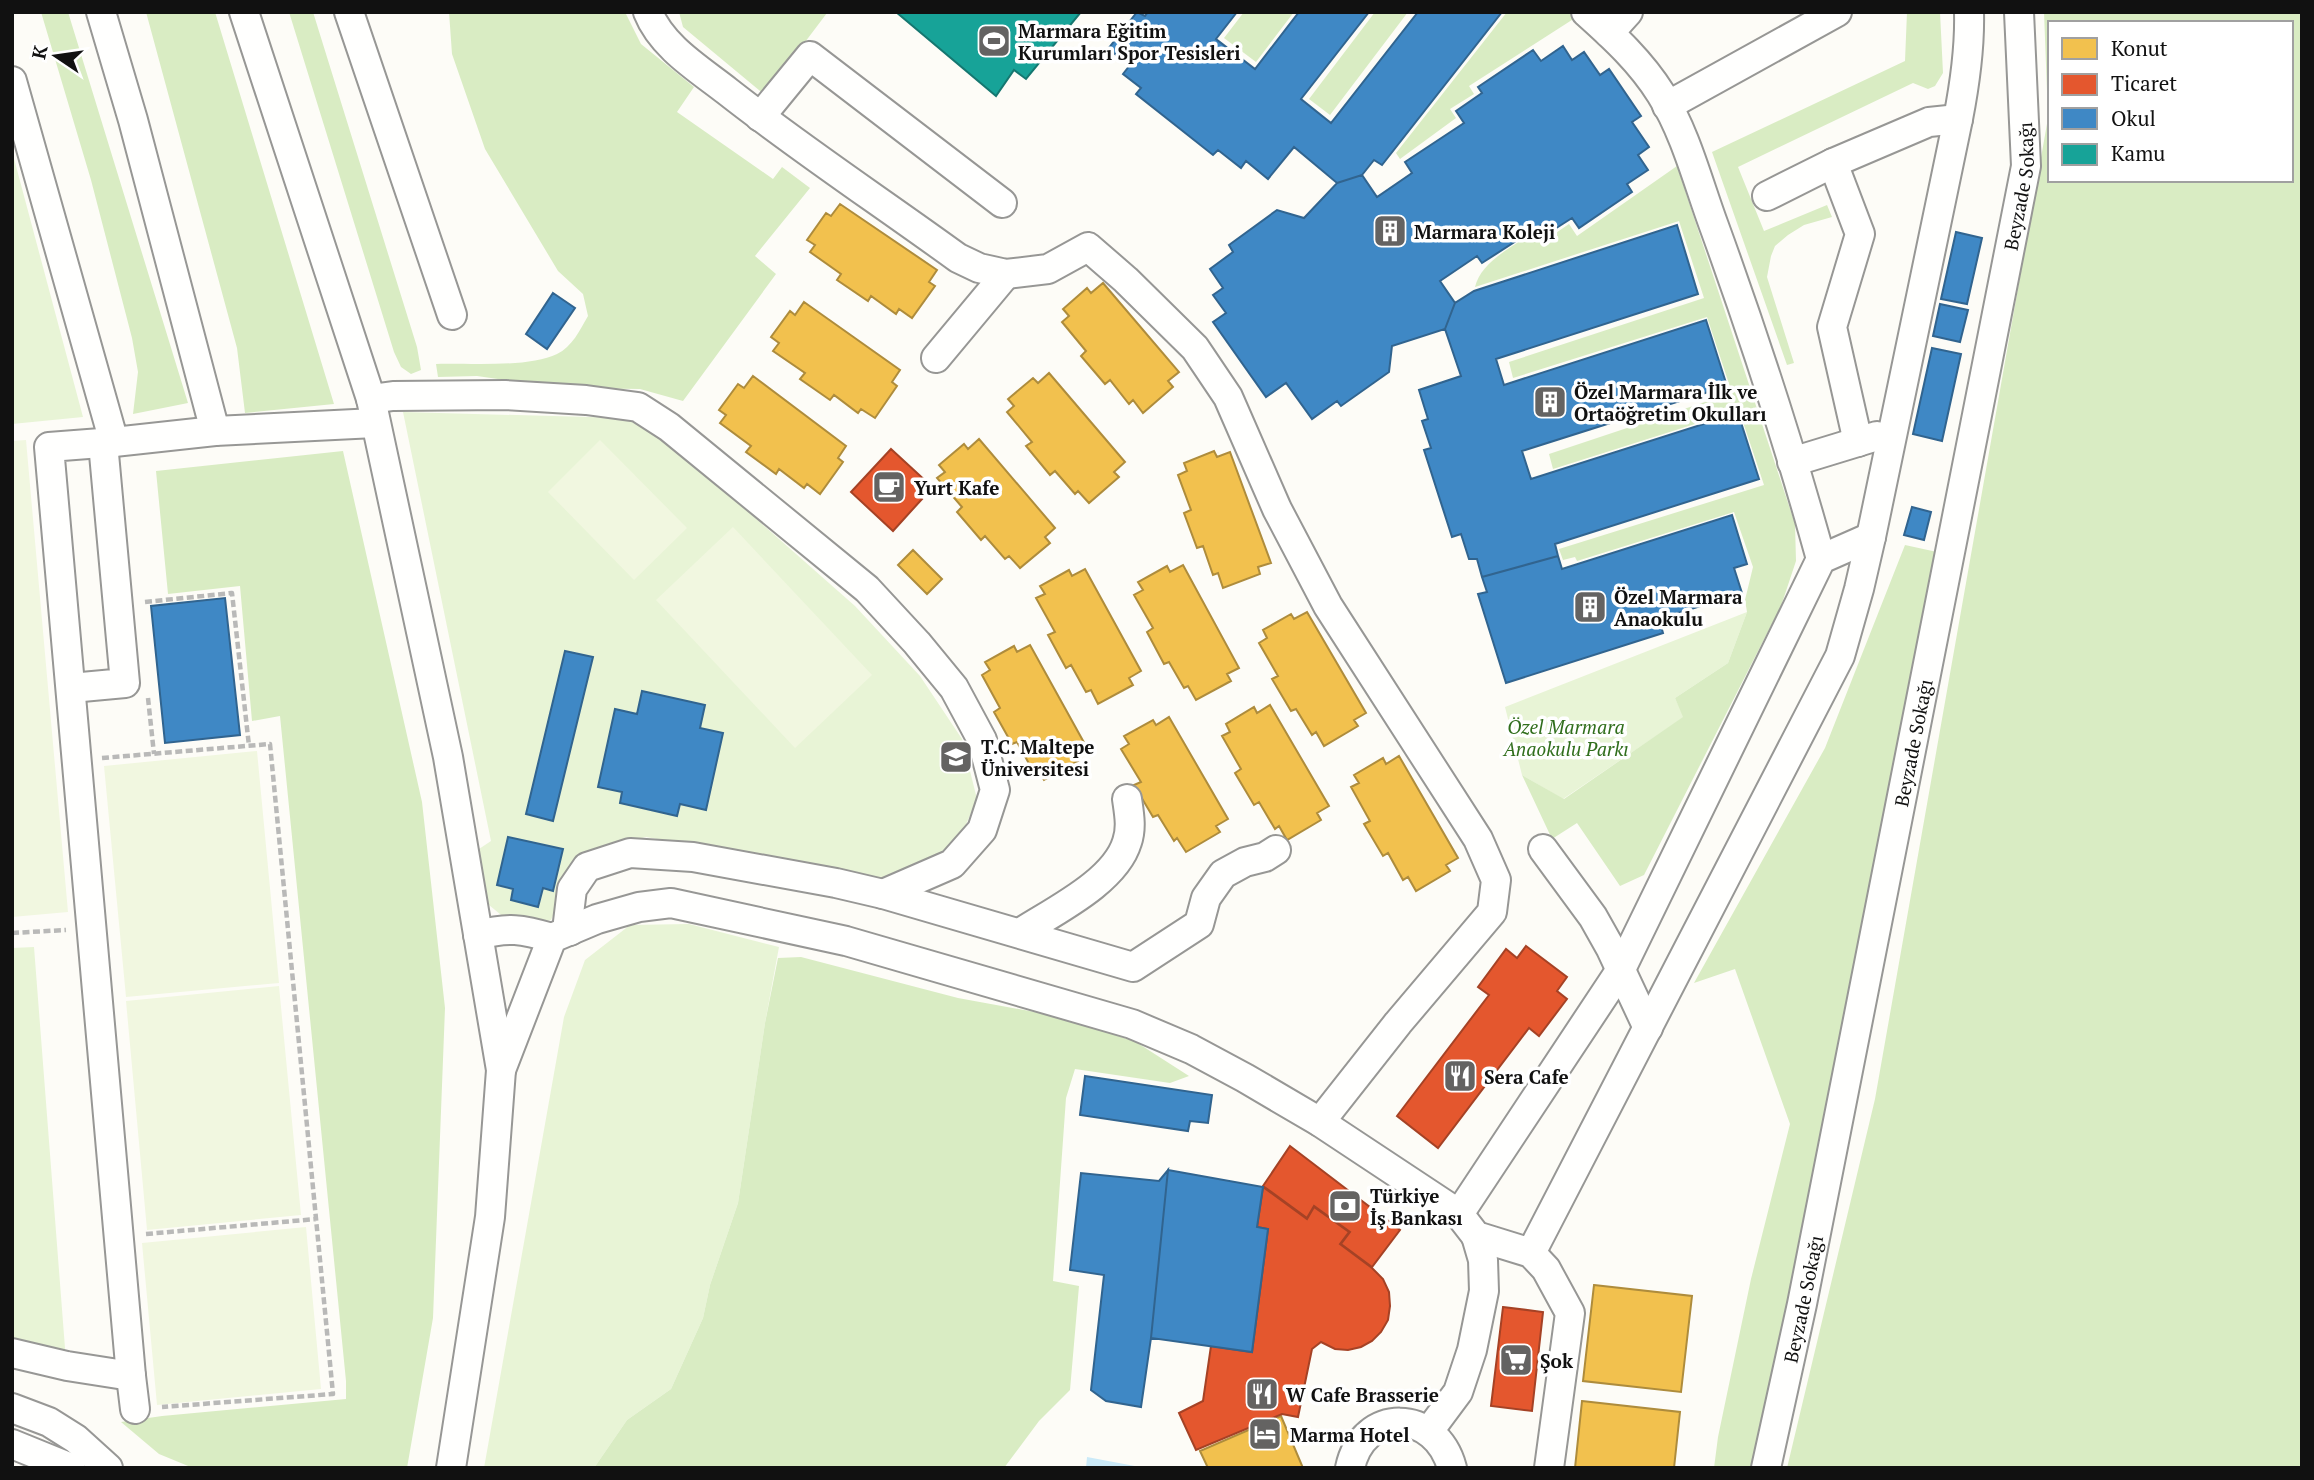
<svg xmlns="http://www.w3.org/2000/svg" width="2314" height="1480" font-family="'PT Serif',serif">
<rect width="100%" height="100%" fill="#fdfcf7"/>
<path fill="#e8f4d6" d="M12 151 83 417 12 424Z
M403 412 625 418 669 442 855 606 920 676 962 739 977 799 958 843 919 870 865 881 722 851 646 837 604 847 567 873 559 903 551 920 531 925 506 919 489 905 474 860 479 849 491 841Z
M1747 612 1728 663 1675 698 1684 717 1563 799 1522 775 1505 707Z
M689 924 779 947 765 1023 738 1203 710 1285 703 1318 671 1389 627 1420 594 1468H484L564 1017 585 960 630 925Z
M34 947 66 1361 12 1343V948Z"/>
<path fill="#d9ecc3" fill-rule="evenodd" d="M41 12H68L188 403 133 414 138 372 132 338 91 180Z
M146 12H215L334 404 245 413 237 348Z
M289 12H313L417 347 421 370 411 374 401 367 394 352Z
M449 12H625L641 44 694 87 677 112 773 179 782 167 810 188 755 256 776 274 683 401 640 389 561 388 477 376 438 377 436 364C468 363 529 368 557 354 572 347 580 330 588 316L583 294 558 271 485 149 452 54Z
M679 12H825L827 13 765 95 683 27Z
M1244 12H1294L1256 62 1224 38Z
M1375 12H1408L1330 115 1309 99Z
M1507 12H1568L1575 18 1469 86 1474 94 1450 109 1456 118 1400 159 1396 153Z
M1907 12H1940L1943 73 1935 86 1928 89 1913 83 1738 167 1764 231 1827 205 1832 217 1804 225 1788 235 1775 246 1771 256 1767 277 1794 363 1787 365 1712 152 1905 61Z
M2044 12H2302V1468H1787L1875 1099 2048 118ZM2050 23H2291V180H2050Z
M1677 166 1795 524 1796 561 1781 606 1644 875 1620 886 1577 823 1552 839 1522 775 1564 799 1683 717 1675 698 1728 663 1747 612 1745 600 1753 567 1734 512 1577 561 1575 557 1563 560 1559 549 1764 485 1739 410 1553 469 1549 454 1732 393 1707 317 1513 378 1509 362 1704 298 1679 221 1475 287C1482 259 1517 245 1539 229L1547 239 1569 224 1577 236Z
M343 451 422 802 445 1008 433 1318 407 1468H193L159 1454 121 1422 162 1416 346 1399V1381L280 716 252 721 240 586 168 594 156 471Z
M1905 545 1937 552 1757 1468H1714L1718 1437 1751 1279 1790 1124 1735 969 1694 983 1825 748Z
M801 957 958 998 1062 1017 1136 1042 1189 1076 1170 1083 1075 1069 1066 1098 1053 1281 1079 1286 1070 1390 1039 1421 1004 1468H594L627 1420 671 1389 703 1318 710 1285 738 1203 765 1023 778 958Z"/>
<path fill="#f1f7e0" d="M26 440 68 912 12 917V441Z
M600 440 687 528 634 580 548 492Z
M733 527 872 675 795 748 656 600Z
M257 751 279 983 126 997 104 766Z
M279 986 301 1215 147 1230 126 1001Z
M306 1227 321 1389 157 1405 142 1243Z"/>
<path fill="#cbeaf8" d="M1087 1457 1140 1467 1086 1468Z"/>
<path fill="#f2c14e" stroke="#ae8c3c" stroke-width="2" d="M840 204 937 270 929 282 935 286 912 318 899 309 896 314 871 296 868 301 837 280 841 274 810 252 815 245 807 240 826 213 831 216Z
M1103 283 1179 372 1168 381 1173 387 1143 413 1133 400 1129 404 1110 380 1105 384 1081 356 1086 351 1062 322 1069 316 1063 309 1087 288 1091 293Z
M804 302 900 370 892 382 897 386 875 418 861 409 858 413 834 395 830 400 800 379 805 373 773 351 779 343 771 337 790 311 795 315Z
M1049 373 1125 462 1114 472 1119 477 1089 503 1078 491 1075 494 1055 471 1050 475 1026 446 1032 442 1007 412 1014 406 1008 399 1033 378 1038 383Z
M753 376 846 446 838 458 843 462 820 494 807 484 804 488 779 469 776 474 746 452 751 446 720 423 726 415 719 410 738 384 744 388Z
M979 439 1055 528 1045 537 1050 543 1020 568 1009 556 1005 559 985 536 981 540 957 512 962 507 937 478 945 472 939 465 964 444 968 449Z
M1214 451 1217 457 1230 452 1271 563 1258 567 1260 574 1223 588 1218 573 1213 575 1203 546 1197 548 1184 513 1191 510 1178 475 1187 471 1184 463Z
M913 550 942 579 927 594 898 565Z
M1183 565 1239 668 1227 674 1231 681 1196 700 1188 686 1184 688 1169 662 1164 664 1147 632 1153 628 1134 595 1143 590 1138 582 1167 566 1170 572Z
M1085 569 1141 671 1129 678 1133 685 1098 704 1091 690 1086 692 1071 665 1066 668 1048 635 1055 632 1036 598 1045 594 1040 586 1069 570 1072 576Z
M1307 612 1366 713 1354 720 1358 726 1324 746 1316 732 1312 735 1296 709 1291 711 1272 679 1278 676 1259 643 1267 638 1263 630 1291 614 1294 619Z
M1030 645 1087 748 1075 755 1078 761 1044 780 1036 766 1032 769 1017 742 1012 744 994 712 1000 708 982 675 990 670 985 662 1014 646 1017 652Z
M1270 705 1329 806 1317 813 1321 820 1287 840 1279 826 1275 829 1259 802 1254 805 1235 773 1241 769 1222 736 1230 732 1226 724 1254 707 1257 713Z
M1169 717 1228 819 1216 826 1220 832 1186 852 1177 838 1174 841 1158 815 1153 817 1134 785 1141 782 1121 749 1129 744 1124 736 1153 720 1156 725Z
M1399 756 1458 858 1446 865 1450 871 1416 891 1408 877 1403 880 1388 853 1383 856 1364 824 1370 821 1351 787 1359 783 1354 775 1383 758 1386 764Z
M1594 1285 1692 1296 1681 1392 1583 1381Z
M1582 1401 1680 1412 1674 1468H1575Z
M1281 1416 1303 1468H1208L1200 1451Z"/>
<path fill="#e4572e" stroke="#a54225" stroke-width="2" d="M891 449 928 483 917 495 922 499 893 531 851 492Z
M1526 946 1567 977 1557 991 1567 999 1539 1036 1529 1028 1438 1148 1397 1116 1489 995 1478 987 1506 949 1517 958Z
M1290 1146 1400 1230 1372 1267 1341 1244 1350 1232 1314 1206 1307 1218 1263 1186Z
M1263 1187 1307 1219 1314 1207 1349 1232 1340 1244 1372 1268 1383 1279 1389 1292 1390 1306 1388 1320 1381 1332 1372 1341 1361 1347 1348 1350 1335 1349 1321 1342 1312 1349 1298 1417 1282 1414 1196 1450 1179 1413 1203 1401 1211 1346 1252 1352 1268 1229 1257 1227Z
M1503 1307 1543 1312 1532 1411 1491 1406Z"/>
<path fill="#3f88c5" stroke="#31648f" stroke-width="2" d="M1137 12 1145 16 1148 12H1237L1216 39 1255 69 1299 12H1369L1301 99 1331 123 1418 12H1502L1382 165 1374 160 1362 175 1337 183 1294 147 1268 179 1246 161 1241 168 1218 150 1213 155 1136 94 1141 88 1123 74 1130 65 1108 49Z
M1563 46 1572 60 1584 52 1600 75 1609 69 1641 116 1632 122 1649 147 1638 155 1648 170 1627 184 1632 192 1579 228 1572 218 1547 234 1541 225 1482 263 1477 256 1440 281 1455 303 1445 329 1392 346 1389 372 1341 406 1337 401 1312 419 1286 383 1266 397 1213 322 1226 313 1213 295 1223 288 1210 269 1233 252 1229 245 1277 210 1304 218 1337 183 1362 175 1377 197 1412 173 1405 162 1464 123 1456 111 1482 93 1478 87 1533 50 1541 61Z
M1677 225 1698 294 1496 359 1504 385 1706 320 1727 386 1522 451 1531 479 1738 413 1759 479 1555 544 1558 556 1482 577 1477 559H1469L1461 534 1452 537 1424 450 1431 448 1422 421 1428 419 1419 390 1461 376 1445 329 1455 303 1474 291Z
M1956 232 1982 238 1967 304 1941 299Z
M553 293 575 308 547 349 526 334Z
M1940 304 1968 310 1960 342 1933 336Z
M1932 348 1961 354 1942 441 1913 434Z
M1912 507 1931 512 1924 540 1904 535Z
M1732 515 1747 564 1734 568 1742 593 1659 619 1663 633 1506 683 1478 594 1487 592 1482 577 1558 556 1562 569Z
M225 598 240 735 165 743 151 606Z
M565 651 593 657 553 821 526 814Z
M642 691 705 705 700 728 723 733 706 810 680 804 677 816 620 803 622 792 598 787 615 709 637 714Z
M508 837 563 849 553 891 543 888 538 907 511 900 513 889 497 885Z
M1085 1076 1212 1095 1208 1123 1190 1121 1188 1131 1080 1115Z
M1168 1170 1151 1338 1141 1407 1106 1401 1091 1390 1104 1275 1070 1270 1081 1173 1159 1181Z
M1168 1170 1263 1187 1257 1227 1268 1229 1252 1352 1151 1338Z"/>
<path fill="#17a398" stroke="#157770" stroke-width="2" d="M896 12H1081L1026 79 1014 70 996 96Z"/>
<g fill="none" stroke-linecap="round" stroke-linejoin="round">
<defs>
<g id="minor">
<path d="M101 12 133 120 215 431"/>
<path d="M244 12 371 399 448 757 501 1070 490 1217 451 1468"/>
<path d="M349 12 452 315"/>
<path d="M648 12C662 47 699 69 727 91 802 150 881 202 958 258L979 268 1006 274 1048 269 1088 247 1126 280 1195 348 1228 397 1277 509 1328 606 1478 839 1496 880 1492 912 1398 1023 1320 1122"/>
<path d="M1586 12C1614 37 1641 62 1661 94 1686 134 1698 183 1714 226 1754 336 1790 447 1821 559"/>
<path d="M1609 33 1628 12"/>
<path d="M12 81 114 442 215 431 375 423"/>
<path d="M1667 106 1837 12"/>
<path d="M760 117 810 56 1002 203"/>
<path d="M1833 163 1860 234 1832 327 1858 442"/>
<path d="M1767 196 1833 163 1929 122 1958 119"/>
<path d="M936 358 1006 274"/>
<path d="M371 399 393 396 505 395 586 400 638 407 669 427 867 589 917 643 954 688 982 740 995 790 982 830 952 864 883 894"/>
<path d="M1792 462 1877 436"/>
<path d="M71 688 125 683 103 443"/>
<path d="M1543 849 1593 917 1611 949 1648 1028"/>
<path d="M570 931 568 922 572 889 587 867 630 853 693 857 836 883 883 894 1133 967 1199 924 1206 898 1223 874 1245 862 1265 857 1276 850"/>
<path d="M1020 933C1054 911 1115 882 1127 842 1132 828 1129 813 1127 799"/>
<path d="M478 935C508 927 522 929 552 938"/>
<path d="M501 1070 552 938 597 919 639 907 671 903 846 941 1132 1024 1191 1049 1245 1078 1320 1122 1459 1214 1476 1236 1531 1253 1546 1269 1570 1313 1549 1468"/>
<path d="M1459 1214 1620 971 1821 559 1871 537"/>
<path d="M1531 1253 1840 656 1859 589 1871 537 1958 119C1965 83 1970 49 1969 12"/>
<path d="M12 1353 67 1366 131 1376 49 447 114 442"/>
<path d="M131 1376 135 1409"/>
<path d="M12 1408 49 1422 76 1439 108 1468"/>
<path d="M1429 1431 1458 1392 1472 1350 1484 1291 1483 1260 1476 1236"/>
<path d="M12 1444 71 1468"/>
<path d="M1350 1468C1363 1407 1436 1408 1452 1468"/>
<path id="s1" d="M1766 1468 1802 1304 2026 166 2019 12"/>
</g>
</defs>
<use href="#minor" stroke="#979795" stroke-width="32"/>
<path stroke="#b9b9b8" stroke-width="4.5" stroke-dasharray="7 3.5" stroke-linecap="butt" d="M145 602 232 593 249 746
M148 698 154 754
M102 758 270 744 333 1394 162 1407
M12 933 66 930
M146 1234 316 1219"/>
<use href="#minor" stroke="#fffffe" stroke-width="28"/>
</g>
<defs>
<symbol id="stadium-square" viewBox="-11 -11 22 22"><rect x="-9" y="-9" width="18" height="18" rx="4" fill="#646362" stroke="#fff"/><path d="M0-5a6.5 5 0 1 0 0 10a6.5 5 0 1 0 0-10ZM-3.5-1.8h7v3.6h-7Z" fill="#fff"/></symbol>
<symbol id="building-square" viewBox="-11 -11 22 22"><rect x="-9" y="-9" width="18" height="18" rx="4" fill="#646362" stroke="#fff"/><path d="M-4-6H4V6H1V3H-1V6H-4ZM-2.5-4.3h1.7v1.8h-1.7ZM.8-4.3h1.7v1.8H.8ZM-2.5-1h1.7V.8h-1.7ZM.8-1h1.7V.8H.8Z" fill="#fff"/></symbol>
<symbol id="cafe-square" viewBox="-11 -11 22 22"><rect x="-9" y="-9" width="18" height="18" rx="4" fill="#646362" stroke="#fff"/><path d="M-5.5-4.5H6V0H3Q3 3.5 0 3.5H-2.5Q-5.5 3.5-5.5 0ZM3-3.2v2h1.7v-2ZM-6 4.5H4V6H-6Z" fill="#fff"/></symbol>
<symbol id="university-square" viewBox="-11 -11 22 22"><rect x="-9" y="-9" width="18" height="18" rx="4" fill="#646362" stroke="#fff"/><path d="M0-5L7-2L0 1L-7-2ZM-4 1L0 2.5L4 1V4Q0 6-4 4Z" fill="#fff"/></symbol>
<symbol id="restaurant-square" viewBox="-11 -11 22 22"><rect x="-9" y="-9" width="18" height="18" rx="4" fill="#646362" stroke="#fff"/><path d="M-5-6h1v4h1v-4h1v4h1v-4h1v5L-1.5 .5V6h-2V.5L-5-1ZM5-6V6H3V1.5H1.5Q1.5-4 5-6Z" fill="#fff"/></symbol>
<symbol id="bank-square" viewBox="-11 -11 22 22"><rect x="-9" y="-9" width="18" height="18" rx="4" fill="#646362" stroke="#fff"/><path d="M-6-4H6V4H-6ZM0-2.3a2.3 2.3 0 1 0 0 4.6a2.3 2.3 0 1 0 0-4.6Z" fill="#fff"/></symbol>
<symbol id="supermarket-square" viewBox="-11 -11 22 22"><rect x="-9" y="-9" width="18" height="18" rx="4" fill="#646362" stroke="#fff"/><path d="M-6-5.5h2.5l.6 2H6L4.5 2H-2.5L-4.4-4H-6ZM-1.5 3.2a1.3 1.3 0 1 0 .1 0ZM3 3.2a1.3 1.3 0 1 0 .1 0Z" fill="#fff"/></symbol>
<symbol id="hotel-square" viewBox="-11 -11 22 22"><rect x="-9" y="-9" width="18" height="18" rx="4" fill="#646362" stroke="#fff"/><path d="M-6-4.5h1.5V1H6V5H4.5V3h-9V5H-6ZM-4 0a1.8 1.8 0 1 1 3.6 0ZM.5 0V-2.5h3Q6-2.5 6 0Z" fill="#fff"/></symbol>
</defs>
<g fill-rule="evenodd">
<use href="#stadium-square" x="975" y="22" width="38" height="38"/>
<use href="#building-square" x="1371" y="212" width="38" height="38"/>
<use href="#building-square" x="1531" y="383" width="38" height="38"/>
<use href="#cafe-square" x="870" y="468" width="38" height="38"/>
<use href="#building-square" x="1571" y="588" width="38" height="38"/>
<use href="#university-square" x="937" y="738" width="38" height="38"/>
<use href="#restaurant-square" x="1441" y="1057" width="38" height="38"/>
<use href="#bank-square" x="1326" y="1187" width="38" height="38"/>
<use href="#supermarket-square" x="1497" y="1341" width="38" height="38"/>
<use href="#restaurant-square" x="1243" y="1375" width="38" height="38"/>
<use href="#hotel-square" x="1246" y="1415" width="38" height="38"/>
</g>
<g text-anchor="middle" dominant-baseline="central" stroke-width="7" stroke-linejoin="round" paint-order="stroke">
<g font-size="19" font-weight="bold" fill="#111" stroke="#fff" text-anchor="start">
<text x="1018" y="30">Marmara Eğitim<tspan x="1018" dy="22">Kurumları Spor Tesisleri</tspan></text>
<text x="1414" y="231">Marmara Koleji</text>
<text x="1574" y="391">Özel Marmara İlk ve<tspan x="1574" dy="22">Ortaöğretim Okulları</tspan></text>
<text x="914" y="487">Yurt Kafe</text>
<text x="1614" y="596">Özel Marmara<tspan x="1614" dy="22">Anaokulu</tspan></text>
<text x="981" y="746">T.C. Maltepe<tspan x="981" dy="22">Üniversitesi</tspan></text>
<text x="1484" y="1076">Sera Cafe</text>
<text x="1370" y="1195">Türkiye<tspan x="1370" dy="22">İş Bankası</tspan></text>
<text x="1540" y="1360">Şok</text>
<text x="1286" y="1394">W Cafe Brasserie</text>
<text x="1290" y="1434">Marma Hotel</text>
</g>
<g font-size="19" fill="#111" stroke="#fff">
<text stroke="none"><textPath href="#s1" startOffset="1307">Beyzade Sokağı</textPath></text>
<text stroke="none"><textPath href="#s1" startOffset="740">Beyzade Sokağı</textPath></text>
<text stroke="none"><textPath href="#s1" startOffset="173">Beyzade Sokağı</textPath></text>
</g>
<g font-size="19" font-style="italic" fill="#306e1c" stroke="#fff">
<text x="1566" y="726">Özel Marmara<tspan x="1566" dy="22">Anaokulu Parkı</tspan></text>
</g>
</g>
<rect width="2314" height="1480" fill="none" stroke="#111111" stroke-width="28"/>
<rect x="2048" y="21" width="245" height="161" fill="#ffffff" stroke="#a0a0a0" stroke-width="2"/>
<rect x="2062" y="38" width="35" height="21" fill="#f2c14e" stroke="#a0a0a0" stroke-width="2"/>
<text x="2111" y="56" font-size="21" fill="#111111">Konut</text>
<rect x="2062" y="74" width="35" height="21" fill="#e4572e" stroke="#a0a0a0" stroke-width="2"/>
<text x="2111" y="91" font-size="21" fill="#111111">Ticaret</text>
<rect x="2062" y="108" width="35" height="21" fill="#3f88c5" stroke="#a0a0a0" stroke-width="2"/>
<text x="2111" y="126" font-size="21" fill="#111111">Okul</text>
<rect x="2062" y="144" width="35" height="21" fill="#17a398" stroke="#a0a0a0" stroke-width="2"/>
<text x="2111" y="161" font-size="21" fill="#111111">Kamu</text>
<g transform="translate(56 56) rotate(283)" stroke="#ffffff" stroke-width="5" paint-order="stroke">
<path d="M0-5L12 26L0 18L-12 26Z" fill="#111111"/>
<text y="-10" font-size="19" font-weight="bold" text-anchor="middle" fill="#111111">K</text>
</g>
</svg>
